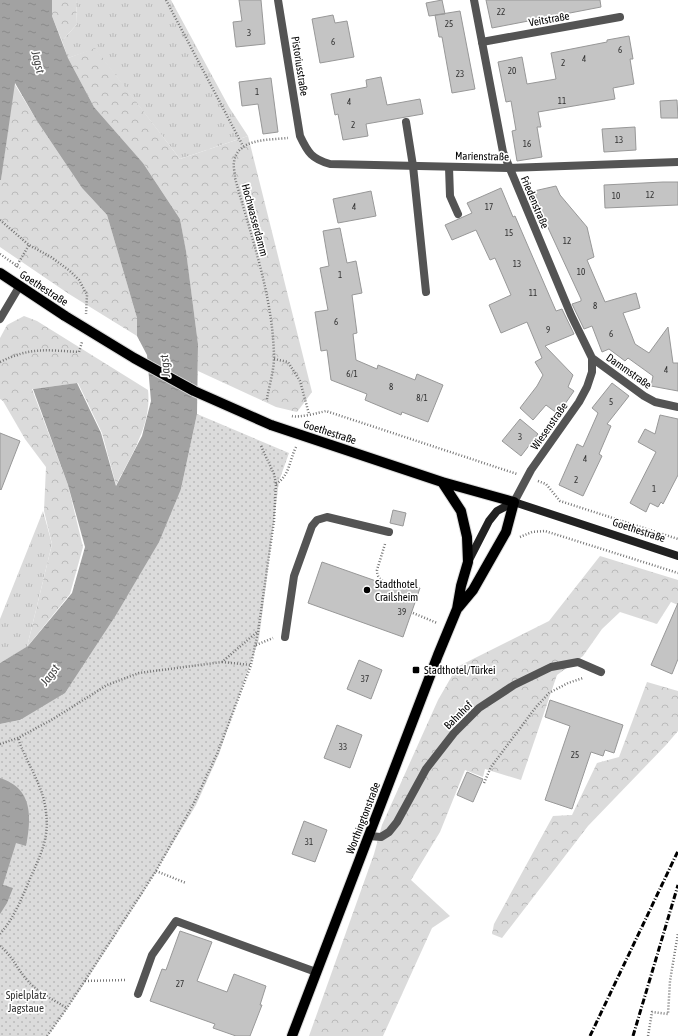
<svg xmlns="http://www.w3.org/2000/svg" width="678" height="1036" font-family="'Asap Condensed',sans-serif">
<defs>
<pattern id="grass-tufts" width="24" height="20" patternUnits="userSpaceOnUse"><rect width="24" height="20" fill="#dbdbdb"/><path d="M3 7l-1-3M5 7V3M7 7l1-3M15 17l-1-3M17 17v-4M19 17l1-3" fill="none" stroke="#bababa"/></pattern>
<pattern id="forest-crowns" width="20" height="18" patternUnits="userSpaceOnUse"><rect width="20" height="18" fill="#dbdbdb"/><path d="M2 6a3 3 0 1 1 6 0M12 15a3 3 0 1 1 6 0" fill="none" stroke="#bababa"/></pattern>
<pattern id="park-dots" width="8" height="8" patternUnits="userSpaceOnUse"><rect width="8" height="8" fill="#dbdbdb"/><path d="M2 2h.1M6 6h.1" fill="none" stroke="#bababa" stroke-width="1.8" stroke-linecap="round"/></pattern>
<pattern id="water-ripples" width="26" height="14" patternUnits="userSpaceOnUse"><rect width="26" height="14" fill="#a2a2a2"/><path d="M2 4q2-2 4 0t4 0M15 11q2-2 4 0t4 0" fill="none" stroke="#8a8a8a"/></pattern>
</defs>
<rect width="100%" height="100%" fill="#fff"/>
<path fill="url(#grass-tufts)" d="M76 0H171L229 107 248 136 180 159 95 49 68 58 62 41 77 24Z
M43 511 52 544 27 647 0 663V619Z"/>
<path fill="url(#forest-crowns)" d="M52 0H76L77 24 62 41 52 16Z
M95 48 180 159 248 136 312 392 297 412 276 407 198 371V344L186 252 180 219 143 163 94 107 68 58Z
M14 83 37 121 82 188 107 215 137 318V336L69 294 0 247V180H1Z
M24 316 37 321 148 390C152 424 131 456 116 485L102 433 78 383 32 389 68 485 83 547 70 594 27 647 52 544 44 511 46 467 25 439 3 401 0 399V338L7 325Z
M600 556 678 580V605L671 602 657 624 620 612 602 629 583 656 557 675 521 780 485 769 483 777 465 770 440 832 411 880 450 916 432 928 383 1036H309L374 854 382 825 438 700 457 667 549 621Z
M647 682 678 691V731L666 745 588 826 502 938 492 934 494 924 553 816 572 815 597 763 619 757Z"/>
<path fill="url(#park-dots)" d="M197 414 289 453 279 481 259 639 219 754 196 805 143 893 82 987 48 1036H0V724L21 720 181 489Z"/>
<path fill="url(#water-ripples)" d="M0 0H52V16L68 58 94 107 143 163 180 219 186 251 198 344 197 414 181 489 159 542 116 615 65 693 20 720 0 724V663L28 646 72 593 85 547 68 485 33 389 77 383 101 433 116 486 142 436 151 401 147 355 137 336V318L107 215 82 188 37 121 15 83 1 180H0Z
M0 778C4 779 8 781 11 783 34 796 30 824 26 846L16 843 3 885 13 888 7 903 0 914Z"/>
<path fill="#c4c4c4" stroke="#989898" d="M239 0H261L265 44 236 47 233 22 242 21Z
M442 0 445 14 429 16 426 3Z
M486 0H600L601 7 492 28Z
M460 11 475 89 452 93 442 37H439L435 15Z
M333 15 335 23 347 21 354 57 320 63 312 19Z
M629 36 633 59H630L634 84 613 88 615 99 538 112 541 127H537L542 157 517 161 512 131 516 130 511 101 506 102 498 62 522 57 527 84 556 79 551 53 607 42V40Z
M381 77 387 105 420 99 423 114 366 124 368 136 343 140 338 114 335 115 331 94 367 87 366 80Z
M271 78 278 132 263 134 258 104 242 106 239 82Z
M677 100 678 118H661L660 101Z
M635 127 636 150 604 152 602 129Z
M663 182H678V205L605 208 604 185Z
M556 186 560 195 587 227 594 257 587 260 605 302 636 293 640 308 623 313 635 344 649 353 668 327 673 363H678V391L651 386 653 376 628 358 625 361 609 349 602 352 592 326 584 329 572 304 581 301V299L544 219 545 218 534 191Z
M501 188 513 217 515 216 556 311 562 309 574 334 545 346 573 375 568 387 574 391 558 414 546 405 533 420 520 408 537 386 543 375 535 362 542 358 527 322 501 333 489 305 511 295 495 258 490 260 476 230 452 240 445 225 472 213 467 203Z
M371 191 376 216 338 223 333 199Z
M340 228 347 263 356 261 362 293 352 295 357 333 353 334 356 360 377 369 378 365 415 380 417 374 443 385 428 422 402 412 401 415 365 400 367 394 331 380 327 350 321 351 315 312 328 310 320 268 329 266 323 231Z
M612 383 629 396 607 424 611 426 599 454 602 456 583 496 559 485 577 444 583 447 598 413 592 408Z
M660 415 678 419V475L663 504 661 502 658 507 650 503 646 512 630 503 656 452 638 442 645 429 655 434Z
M520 419 538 434 521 456 502 441Z
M0 433 20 441 1 490 0 489Z
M393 510 406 513 403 526 390 523Z
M322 562 396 588 399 581 420 588 403 637 308 603Z
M678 603V659L672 674 651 665Z
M359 660 382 670 371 699 347 689Z
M550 700 623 725 614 753 605 750 603 756 591 752 572 809 545 800 570 726 545 717Z
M337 725 362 735 350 768 324 758Z
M467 772 483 779 473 802 457 795Z
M304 821 327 830 315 862 292 854Z
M180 931 212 942 197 981 227 992 234 974 266 986 260 1005H262L250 1036H236L213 1028 215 1024 150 1001 162 969 166 970Z"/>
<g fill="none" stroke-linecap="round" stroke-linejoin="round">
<defs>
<path id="primary" d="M0 273 65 316
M271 425 442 482 514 502 506 532 473 590 458 608
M292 1036 438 655 457 609 461 586 468 562 467 537 461 511 442 482"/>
</defs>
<use href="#primary" stroke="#dbdbdb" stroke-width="12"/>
<path stroke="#767676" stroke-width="2.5" stroke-dasharray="1 2" stroke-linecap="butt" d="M166 0 243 146
M0 220 29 245 51 257 70 271 79 280 87 295 86 314
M0 254 20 268
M16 267 29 245
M274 359 288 362 300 381 309 414
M0 362C31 347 45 350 79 352L82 342
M267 399C269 386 274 371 274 357 273 296 251 236 235 178 235 173 233 166 234 162 237 138 270 140 288 138
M292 416C299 418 318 413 326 411L517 474
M538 481 546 484 560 501 678 539
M276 484C290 475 289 461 296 447
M520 537 532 532 545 531 678 573
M385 544 377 570C377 580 383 581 391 584
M413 613 437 623
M256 645 273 638
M222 662 251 665
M0 744 18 738 53 719 107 685 139 673 222 662 257 632
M484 783 491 767 536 707 549 693 568 683 583 678
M156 871 186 883
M0 934C15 917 23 895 32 874 38 861 44 848 46 834 48 822 46 811 44 800 38 778 25 759 18 738
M0 946C14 958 17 969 28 981 38 993 54 1000 67 1008
M85 981 125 980
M47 1036 67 1008 156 871 194 803 217 754 251 665 258 632 274 521 276 484 274 474 261 446
M648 1036 652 1012 668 1014 670 981 678 933"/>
<path stroke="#545454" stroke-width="8" d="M482 42 620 17
M406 122 413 166 426 292
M449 167 450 196 458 214
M285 637 294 576 312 526 317 520 327 517 389 532
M369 836 381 837 389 832 397 822 426 769 454 733 479 708 514 685 551 667 578 662 601 672
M138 994 152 955 176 921 316 972"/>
<path stroke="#545454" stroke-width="8" d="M278 0 300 136C308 153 312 159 330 164L508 168 678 162
M474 0 503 152 571 315 592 358V372L587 387 579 402 531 470 514 502
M0 319 19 287
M592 358 644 396 655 402 678 407"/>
<path stroke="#212121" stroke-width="8" d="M468 562 489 521 497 511 514 502 678 556"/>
<use href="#primary" stroke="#000" stroke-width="10"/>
<path stroke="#000" stroke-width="3" stroke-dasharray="6 2 1 2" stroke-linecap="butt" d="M590 1036 678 851
M633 1036 678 885"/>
<defs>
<path id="primary-bridge" d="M65 316 134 358 194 391 271 425"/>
</defs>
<use href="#primary-bridge" stroke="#dbdbdb" stroke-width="12" stroke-linecap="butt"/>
<use href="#primary-bridge" stroke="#000" stroke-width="10"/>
</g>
<g fill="#000" stroke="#fff" stroke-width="1.5">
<circle cx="367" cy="590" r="4"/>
<rect x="412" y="666" width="8" height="8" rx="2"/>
</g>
<g text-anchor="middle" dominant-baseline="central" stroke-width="3.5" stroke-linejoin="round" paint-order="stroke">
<g font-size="9" fill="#313131">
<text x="501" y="12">22</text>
<text x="449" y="24">25</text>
<text x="249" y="33">3</text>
<text x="333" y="42">6</text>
<text x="620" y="50">6</text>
<text x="584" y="59">4</text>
<text x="563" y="63">2</text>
<text x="512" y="71">20</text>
<text x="460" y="74">23</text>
<text x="257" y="92">1</text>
<text x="562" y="101">11</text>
<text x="349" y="102">4</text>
<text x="353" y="125">2</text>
<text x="619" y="140">13</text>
<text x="527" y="144">16</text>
<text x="650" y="195">12</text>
<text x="616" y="196">10</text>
<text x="354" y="207">4</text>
<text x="489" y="207">17</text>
<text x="509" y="233">15</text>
<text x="567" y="241">12</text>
<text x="517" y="264">13</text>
<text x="581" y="272">10</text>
<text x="340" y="275">1</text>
<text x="533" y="293">11</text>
<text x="595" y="306">8</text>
<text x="336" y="322">6</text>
<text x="548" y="330">9</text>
<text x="611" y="334">6</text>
<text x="666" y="370">4</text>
<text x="352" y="374">6/1</text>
<text x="391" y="387">8</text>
<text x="422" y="398">8/1</text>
<text x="611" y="402">5</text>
<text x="520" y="437">3</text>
<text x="585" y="459">4</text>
<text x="576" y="480">2</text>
<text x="654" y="489">1</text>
<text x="402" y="612">39</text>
<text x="365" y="679">37</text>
<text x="343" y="747">33</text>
<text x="575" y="755">25</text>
<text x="309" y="842">31</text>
<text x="180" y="984">27</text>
</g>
<g font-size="11" fill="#000" stroke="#fff">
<text transform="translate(549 19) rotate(-10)">Veitstraße</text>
<text transform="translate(300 66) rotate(81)">Pistoriusstraße</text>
<text transform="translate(482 156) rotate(1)">Marienstraße</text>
<text transform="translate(535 202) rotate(67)">Friedenstraße</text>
<text transform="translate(255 220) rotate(75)">Hochwasserdamm</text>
<text transform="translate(44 288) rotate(33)">Goethestraße</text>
<text transform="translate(629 371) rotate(35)">Dammstraße</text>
<text transform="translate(549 426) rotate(-55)">Wiesenstraße</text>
<text transform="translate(330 432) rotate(18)">Goethestraße</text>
<text transform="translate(639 530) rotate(18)">Goethestraße</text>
<text transform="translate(458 715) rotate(-45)">Bahnhof</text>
<text transform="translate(363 818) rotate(-69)">Worthingtonstraße</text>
</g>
<g font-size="11" fill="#000" stroke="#fff" text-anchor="start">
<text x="375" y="584">Stadthotel<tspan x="375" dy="13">Crailsheim</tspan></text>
<text x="424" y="670">Stadthotel/Türkei</text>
</g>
<g font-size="11" fill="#323232" stroke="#fff">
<text x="26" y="995">Spielplatz<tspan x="26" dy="13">Jagstaue</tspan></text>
</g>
<g font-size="12" font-style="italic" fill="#434343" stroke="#fff">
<text transform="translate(38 62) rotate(76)">Jagst</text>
<text transform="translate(165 366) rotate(-95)">Jagst</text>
<text transform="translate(50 675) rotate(-53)">Jagst</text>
</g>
</g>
</svg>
